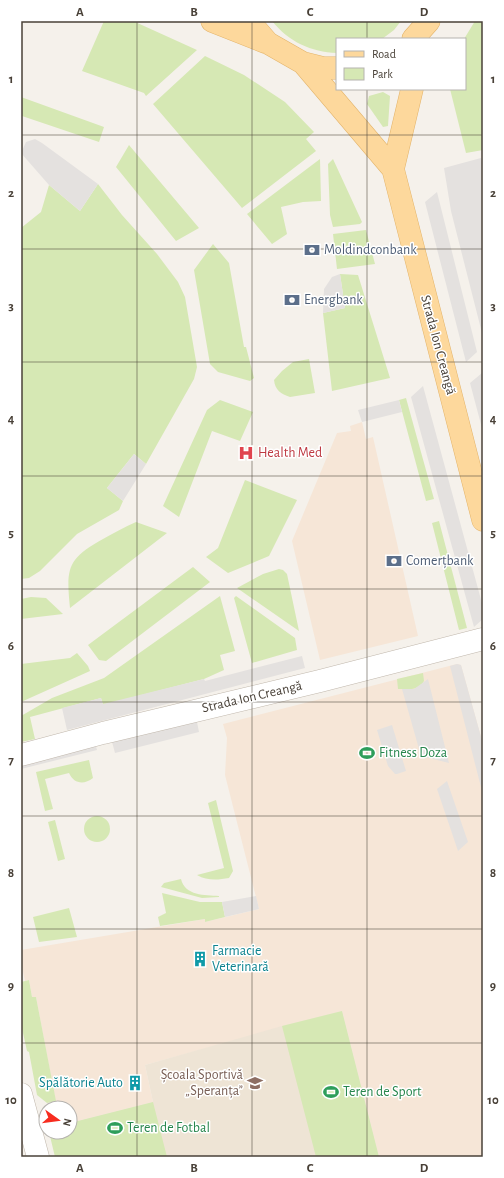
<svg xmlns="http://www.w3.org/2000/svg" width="504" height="1178" font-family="'Alegreya Sans',sans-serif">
<rect width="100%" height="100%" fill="#f5f1eb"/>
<path fill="#f6e6d7" d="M362 422 366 439 373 437 418 636 320 660 292 541 337 433 351 431 350 426Z
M457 664 461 665 483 744V1157H379L342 1011 145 1065 153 1102 70 1123V1108H57L36 997H32L29 980 25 981 21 963V950L205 919V922L259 909 225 775 227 738 223 724Z"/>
<path fill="#eee4d5" d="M342 1011 379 1157H69L63 1132H70V1123L153 1102 145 1065 282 1026Z"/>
<path fill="#d6e8b4" d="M104 21H133L197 50 146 96 144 93 82 71Z
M272 21H401L394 30 382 39H337V53C311 52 289 42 272 21Z
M475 21H483V150L466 153 450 89H465V39H464Z
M205 56 244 75 285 102 314 132 306 139 316 151 242 208 153 104Z
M383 92 390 96 388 126 383 127 367 104 369 96Z
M21 97 104 127 99 142 22 116Z
M129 145 199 228 176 241 116 167Z
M320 159 321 201 303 202 281 207 287 234 272 244 247 214Z
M333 159 362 222 360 224 333 227 330 215 328 164Z
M98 184 122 215 157 254 178 282 185 297 197 367 194 379 146 464 134 454 107 488 123 501 119 510 77 534 40 571 29 578 21 579V228L41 212 49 185 80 211Z
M366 230 375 264 337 269 333 234Z
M213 244 229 263 244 347H246L254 378 250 381 218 372 210 364 194 270Z
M340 274 358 275 390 378 332 391 323 313 345 308Z
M309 359 315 393 290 397C281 394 275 390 274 380L282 371 293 362Z
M406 398 434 499 426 501 399 400Z
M220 400 253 412 240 441 212 431 179 517 163 506 207 410Z
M245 480 297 500 269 556 228 573 206 557 218 548Z
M439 521 467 628 459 630 432 523Z
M136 522 167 533 70 608C66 568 67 559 103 539 114 533 124 527 136 522Z
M193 567 210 582 106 661 99 660 88 645Z
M279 569 283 570 287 574 299 631 237 588 263 574Z
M220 596 235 651 220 655 224 670 204 679 103 705 101 698 30 717 35 739 21 742V716L52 698 104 678Z
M236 596 295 638 297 650 252 663 234 598Z
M31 597 46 598 63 614 21 619V599Z
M77 653 88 666 90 671 21 702V664L70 658Z
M423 673 424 681C418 691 409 689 398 689L397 679Z
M89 760 93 778C84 785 74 784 69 773L45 779 53 809 45 811 36 772Z
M216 800 233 871 229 878C218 880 207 881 197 875L224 868 208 803Z
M84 829a13 13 0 1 1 26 0a13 13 0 1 1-26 0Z
M55 820 65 859 58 861 48 822Z
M181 879C185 896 205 895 219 896V897L202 898 161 887 164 883Z
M162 893 200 902H222L225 917 205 922V919L160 926 158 917 166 913Z
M69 908 77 937 39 942 33 917Z
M29 980 32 997H36L56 1101 47 1103 37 1095 29 1052 27 1051 21 1024V982Z
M342 1011 379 1157H316L282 1026Z
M153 1102 167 1157H55L49 1132H70V1123Z"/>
<path fill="#e4e1df" d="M35 139 42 143 98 184 80 211 49 185 21 153 26 142Z
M481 158 483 166V337L451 211 444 168Z
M437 192 477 352 466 362 425 202Z
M340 274 345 308 323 313 324 289 332 277Z
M482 373 483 379V432L470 383Z
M423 386 483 607V619L474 627 411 397Z
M399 400 402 412 362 422 358 410Z
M134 454 146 464 123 501 107 488Z
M302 656 305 668 67 730 62 708 101 698 103 704 204 679 205 681Z
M457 664 461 665 483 744V795L450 666Z
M428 679 449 763 421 756 402 689H414Z
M196 717 199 732 115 753 111 738Z
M392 725 406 771 397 774H395L388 766 377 730Z
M95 743 97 750 21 769V761Z
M447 781 468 842 458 851 437 789Z
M256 896 259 909 225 917 222 902Z"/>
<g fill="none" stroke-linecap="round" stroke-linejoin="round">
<defs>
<path id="minor" d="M21 755 103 733 320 681 483 639
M21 1094 38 1157"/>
<path id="primary" d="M212 21 265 42
M249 21 268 43 303 63 323 68H337
M413 39 429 21
M303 63 393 169 483 520
M393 169 412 89"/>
</defs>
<use href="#minor" stroke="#c1b8ad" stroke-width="23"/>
<use href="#primary" stroke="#e3b46b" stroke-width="23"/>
<use href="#minor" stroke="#fff" stroke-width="22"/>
<use href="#primary" stroke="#fdd89c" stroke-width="22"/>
</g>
<path fill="none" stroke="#494138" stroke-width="1" stroke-opacity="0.55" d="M137 21V1157M252 21V1157M367 21V39M367 89V1157M21 135H483M21 249H483M21 362H483M21 476H483M21 589H483M21 702H483M21 816H483M21 929H483M21 1043H483"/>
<defs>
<symbol id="bank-bare" viewBox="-9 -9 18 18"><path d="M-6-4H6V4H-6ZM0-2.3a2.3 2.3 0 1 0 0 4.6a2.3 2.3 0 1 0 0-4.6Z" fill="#5c6f8a" stroke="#fff" stroke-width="2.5" paint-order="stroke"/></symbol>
<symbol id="hospital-bare" viewBox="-9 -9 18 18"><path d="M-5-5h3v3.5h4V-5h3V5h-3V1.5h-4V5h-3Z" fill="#e0444e" stroke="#fff" stroke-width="2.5" paint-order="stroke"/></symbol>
<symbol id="stadium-bare" viewBox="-9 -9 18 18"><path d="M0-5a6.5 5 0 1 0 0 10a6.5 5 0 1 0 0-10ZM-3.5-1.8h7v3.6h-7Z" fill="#2e9e5b" stroke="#fff" stroke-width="2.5" paint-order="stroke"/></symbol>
<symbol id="building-bare" viewBox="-9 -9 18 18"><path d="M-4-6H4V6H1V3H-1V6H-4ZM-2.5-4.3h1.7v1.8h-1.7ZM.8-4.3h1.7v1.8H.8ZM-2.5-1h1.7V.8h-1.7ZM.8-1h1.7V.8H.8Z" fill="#0f9aa8" stroke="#fff" stroke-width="2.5" paint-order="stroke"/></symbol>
<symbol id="school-bare" viewBox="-9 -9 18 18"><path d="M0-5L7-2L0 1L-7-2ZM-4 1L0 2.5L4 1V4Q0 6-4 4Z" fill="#8d6e63" stroke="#fff" stroke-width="2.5" paint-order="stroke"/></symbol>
</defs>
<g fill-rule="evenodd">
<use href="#bank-bare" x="301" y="239" width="22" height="22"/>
<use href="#bank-bare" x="281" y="289" width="22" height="22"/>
<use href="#hospital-bare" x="235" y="442" width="22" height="22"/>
<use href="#bank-bare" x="383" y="550" width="22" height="22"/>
<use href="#stadium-bare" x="356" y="742" width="22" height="22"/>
<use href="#building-bare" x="189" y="948" width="22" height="22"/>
<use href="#building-bare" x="124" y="1072" width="22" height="22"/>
<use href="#school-bare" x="244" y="1072" width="22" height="22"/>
<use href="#stadium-bare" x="320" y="1081" width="22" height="22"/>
<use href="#stadium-bare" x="104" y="1117" width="22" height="22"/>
</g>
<g text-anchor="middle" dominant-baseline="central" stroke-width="3" stroke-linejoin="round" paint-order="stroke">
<g font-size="14" fill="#4e5e75" stroke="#fff" text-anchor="start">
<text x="324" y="250">Moldindconbank</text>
<text x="304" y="300">Energbank</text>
<text x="406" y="561">Comerțbank</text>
</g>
<g font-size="14" fill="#494138" stroke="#fff">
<text transform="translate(438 345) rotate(75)">Strada Ion Creangă</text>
<text transform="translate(252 697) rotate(-13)">Strada Ion Creangă</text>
</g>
<g font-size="14" fill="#be3a42" stroke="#fff" text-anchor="start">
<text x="258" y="453">Health Med</text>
</g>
<g font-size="14" fill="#27864d" stroke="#fff" text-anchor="start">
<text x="379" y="753">Fitness Doza</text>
<text x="343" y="1092">Teren de Sport</text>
<text x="127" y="1128">Teren de Fotbal</text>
</g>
<g font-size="14" fill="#0d838f" stroke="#fff" text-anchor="start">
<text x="212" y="951">Farmacie<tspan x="212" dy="16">Veterinară</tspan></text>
<text x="123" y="1083" text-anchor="end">Spălătorie Auto</text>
</g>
<g font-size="14" fill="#785e54" stroke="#fff" text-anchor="end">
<text x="243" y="1075">Școala Sportivă<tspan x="243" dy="16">„Speranța”</tspan></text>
</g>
</g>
<rect width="504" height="1178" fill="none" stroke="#ffffff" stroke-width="44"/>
<rect x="336" y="38" width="130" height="52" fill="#ffffff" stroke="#b6b3af"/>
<rect x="344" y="51" width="20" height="6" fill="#fdd89c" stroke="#b6b3af"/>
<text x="372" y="58" font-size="12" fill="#494138">Road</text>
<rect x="344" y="68" width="20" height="12" fill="#d6e8b4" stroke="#b6b3af"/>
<text x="372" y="78" font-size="12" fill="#494138">Park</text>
<g transform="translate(58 1120) rotate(104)"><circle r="19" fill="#ffffff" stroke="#b6b3af"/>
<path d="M0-3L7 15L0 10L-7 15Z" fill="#f72c1f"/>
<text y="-6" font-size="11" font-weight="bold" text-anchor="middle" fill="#494138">N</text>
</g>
<rect x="22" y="22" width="460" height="1134" fill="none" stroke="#494138" stroke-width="1.5"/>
<g font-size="13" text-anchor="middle" font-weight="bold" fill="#494138">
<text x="80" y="16">A</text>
<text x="194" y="16">B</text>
<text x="310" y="16">C</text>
<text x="424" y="16">D</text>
<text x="11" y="83">1</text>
<text x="493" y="83">1</text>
<text x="11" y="197">2</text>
<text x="493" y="197">2</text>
<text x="11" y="310">3</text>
<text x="493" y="310">3</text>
<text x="11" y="423">4</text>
<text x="493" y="423">4</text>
<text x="11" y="537">5</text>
<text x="493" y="537">5</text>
<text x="11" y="650">6</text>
<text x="493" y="650">6</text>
<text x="11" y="764">7</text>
<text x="493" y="764">7</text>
<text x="11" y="877">8</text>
<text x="493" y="877">8</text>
<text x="11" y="990">9</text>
<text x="493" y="990">9</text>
<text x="11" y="1104">10</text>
<text x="493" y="1104">10</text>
<text x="80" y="1172">A</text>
<text x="194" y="1172">B</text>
<text x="310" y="1172">C</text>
<text x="424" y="1172">D</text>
</g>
</svg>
